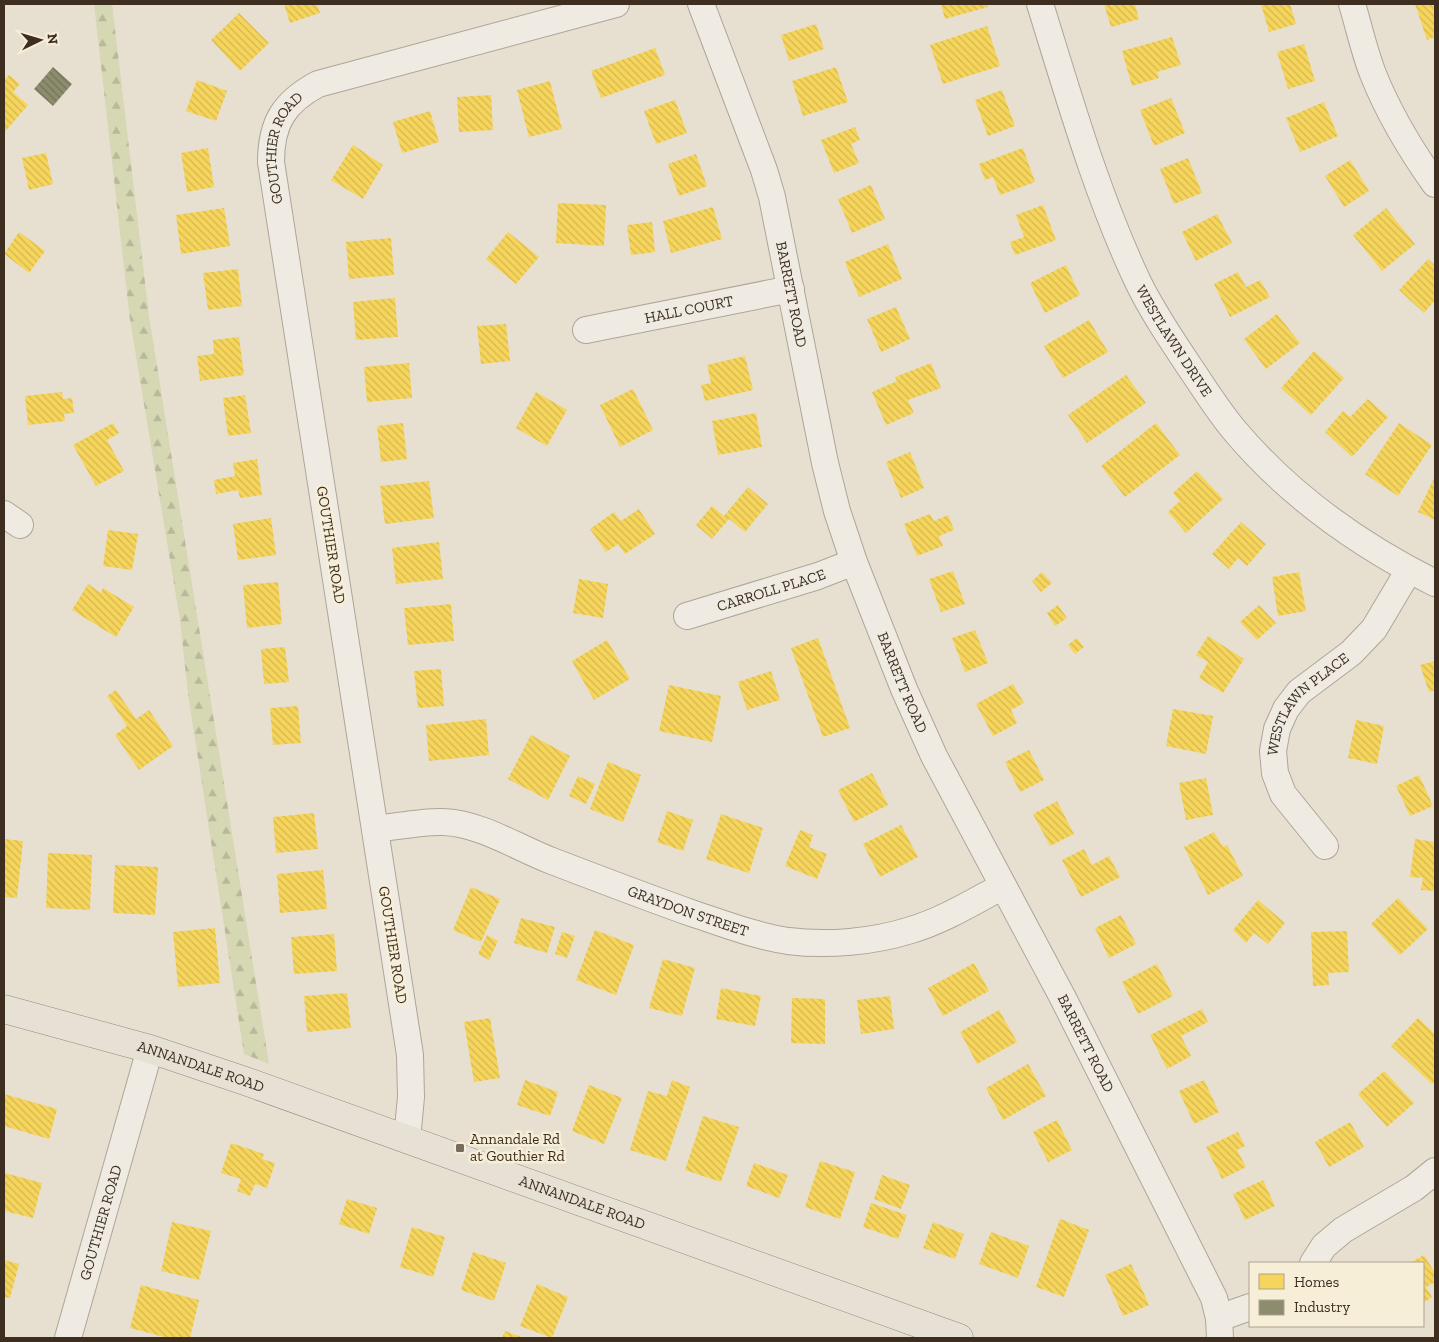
<svg xmlns="http://www.w3.org/2000/svg" width="1439" height="1342" font-family="'Zilla Slab',serif">
<defs>
<pattern id="forest-firs" width="22" height="20" patternUnits="userSpaceOnUse" patternTransform="scale(1.25)"><rect width="22" height="20" fill="#d6d7b3"/><path d="M5 1l3.5 6h-7zM16 11l3.5 6h-7z" fill="#b9b99a"/></pattern>
<pattern id="homes-back-hatch" width="6" height="6" patternUnits="userSpaceOnUse" patternTransform="scale(1.25)"><rect width="6" height="6" fill="#f6d55c"/><path d="M-1 5l2 2M0 0l6 6M5-1l2 2" fill="none" stroke="#d4b750"/></pattern>
<pattern id="industry-back-hatch" width="6" height="6" patternUnits="userSpaceOnUse" patternTransform="scale(1.25)"><rect width="6" height="6" fill="#8c8c6e"/><path d="M-1 5l2 2M0 0l6 6M5-1l2 2" fill="none" stroke="#74735a"/></pattern>
</defs>
<rect width="100%" height="100%" fill="#e7e0d1"/>
<path fill="url(#forest-firs)" d="M94 4H112L149 316 269 1064 244 1054 188 694 180 620 130 320Z"/>
<path fill="url(#homes-back-hatch)" d="M284 4H317L320 13 290 23Z
M941 4H987L988 7 945 19Z
M1104 4H1135L1139 19 1111 27Z
M1261 4H1290L1296 24 1269 32Z
M1415 4H1435V37L1427 40Z
M239 13 269 43 240 71 211 40Z
M816 24 824 49 789 61 781 35Z
M987 26 1000 66 943 84 930 45Z
M1172 37 1181 65 1157 72 1159 78 1132 86 1122 51Z
M1304 44 1315 81 1288 89 1277 52Z
M655 48 665 75 601 98 591 71Z
M836 67 848 102 803 116 792 81Z
M9 75 20 84 13 92 28 105 4 133V81Z
M197 80 227 91 216 121 186 111Z
M550 81 562 129 529 137 517 90Z
M1002 90 1015 126 988 136 975 100Z
M491 95 493 130 459 132 457 97Z
M1171 98 1185 133 1154 146 1140 110Z
M675 100 687 133 656 144 644 111Z
M1324 102 1338 136 1300 152 1286 118Z
M430 111 439 142 402 153 393 122Z
M855 127 860 140 851 144 859 163 834 173 821 140Z
M353 145 383 165 363 199 331 180Z
M208 148 214 187 187 192 181 153Z
M1023 148 1035 182 1000 195 993 177 985 180 979 164Z
M46 153 53 184 29 190 22 158Z
M696 154 707 186 679 196 668 164Z
M1188 158 1202 193 1174 204 1160 169Z
M1350 160 1369 191 1344 207 1325 176Z
M871 185 885 219 852 233 838 199Z
M558 203 606 205 604 246 556 243Z
M1043 205 1056 240 1015 255 1010 242 1024 237 1016 215Z
M713 207 722 239 671 253 663 221Z
M224 208 230 246 181 254 176 215Z
M1386 208 1415 244 1382 271 1353 235Z
M1217 214 1232 243 1196 261 1182 232Z
M652 222 655 252 631 255 627 225Z
M19 232 45 251 29 273 4 254Z
M508 232 539 257 516 284 486 259Z
M391 238 394 275 349 279 346 242Z
M888 244 902 279 859 297 845 262Z
M1428 259 1435 265V300L1424 313 1399 290Z
M1066 265 1080 295 1045 313 1030 283Z
M238 269 242 306 208 310 203 273Z
M1238 272 1246 287 1260 280 1270 297 1230 317 1214 284Z
M395 298 398 337 356 340 353 302Z
M896 307 910 339 881 352 867 319Z
M1277 314 1300 343 1266 369 1244 339Z
M1089 320 1108 352 1063 378 1044 346Z
M506 324 510 361 481 364 477 326Z
M239 337 244 375 200 381 197 356 214 354 213 340Z
M1314 351 1344 378 1311 415 1281 388Z
M745 356 753 390 705 401 701 385 711 383 707 365Z
M409 363 412 398 367 402 364 367Z
M931 363 941 388 908 400 914 413 886 425 872 392 897 381 895 377Z
M1126 375 1146 403 1087 443 1068 415Z
M633 389 653 430 620 447 600 405Z
M62 392 63 399 72 398 74 413 64 414 65 421 28 425 25 396Z
M536 392 567 410 547 446 516 428Z
M245 395 251 433 228 436 223 398Z
M1368 399 1388 417 1352 457 1325 432 1343 411 1350 417Z
M756 413 762 447 718 455 712 421Z
M113 423 119 433 107 440 124 471 96 486 73 445Z
M403 423 407 459 381 462 377 426Z
M1156 423 1180 455 1125 497 1101 466Z
M1399 423 1432 445 1398 496 1365 474Z
M910 452 924 488 901 498 886 462Z
M257 459 262 495 240 498 238 490 216 494 214 480 235 476 233 463Z
M1197 471 1223 499 1186 533 1168 512 1180 501 1173 493Z
M1435 476V520L1418 512Z
M429 481 434 518 385 524 380 486Z
M748 487 768 504 745 532 729 519 712 539 696 525 712 506 724 516Z
M639 509 655 534 625 554 618 544 606 552 590 529 614 512 621 521Z
M930 514 934 521 948 515 954 530 939 536 943 546 917 556 904 524Z
M271 518 276 555 238 560 233 524Z
M1241 522 1266 544 1247 566 1238 558 1229 569 1212 554Z
M108 530 138 534 132 570 103 566Z
M439 542 443 579 396 584 392 548Z
M953 571 965 604 941 612 929 579Z
M1042 572 1052 583 1041 592 1032 581Z
M1299 572 1306 611 1278 616 1272 577Z
M579 579 608 584 603 618 573 613Z
M278 582 282 624 247 628 243 585Z
M88 584 101 593 103 588 134 607 116 637 72 610Z
M451 604 454 641 408 645 404 608Z
M1058 605 1067 618 1055 626 1047 613Z
M1259 605 1276 623 1257 640 1240 622Z
M975 630 988 663 965 672 952 638Z
M1208 636 1244 659 1223 693 1199 678 1208 662 1196 655Z
M818 638 850 728 823 737 791 648Z
M1077 638 1084 647 1075 654 1068 645Z
M607 640 630 679 594 700 572 661Z
M285 647 289 682 264 684 261 649Z
M1435 661V690L1429 692 1420 665Z
M441 669 444 706 418 708 414 671Z
M771 671 780 700 747 710 738 682Z
M1013 684 1024 703 1011 710 1017 723 993 736 976 704Z
M669 685 721 696 712 742 659 731Z
M116 690 136 719 149 710 173 746 139 770 115 735 127 726 107 696Z
M298 706 301 743 273 745 270 708Z
M1173 709 1213 716 1206 754 1166 746Z
M486 719 489 755 429 761 426 725Z
M1356 720 1384 726 1377 764 1348 758Z
M531 735 570 756 548 800 508 779Z
M1029 750 1044 780 1020 792 1005 762Z
M608 762 641 775 623 822 590 809Z
M872 773 888 805 854 822 838 790Z
M1419 775 1433 806 1410 816 1396 786Z
M578 776 595 784 586 804 569 796Z
M1206 778 1213 815 1186 820 1179 783Z
M1057 801 1074 834 1050 846 1033 814Z
M667 811 693 820 683 851 657 842Z
M314 813 318 849 276 853 273 817Z
M721 814 763 828 749 873 706 859Z
M901 825 918 857 880 877 863 844Z
M800 830 813 835 809 847 827 854 817 879 785 866Z
M1214 832 1223 847 1227 845 1243 876 1208 895 1184 847Z
M4 839 23 841 17 898 4 897Z
M1415 839 1435 842V891L1421 890 1423 878 1410 877Z
M1084 849 1092 865 1109 856 1120 877 1081 897 1062 860Z
M48 853 92 855 90 910 46 908Z
M115 865 158 867 155 915 113 913Z
M323 870 327 909 280 913 277 874Z
M471 887 500 899 481 942 453 930Z
M1398 898 1428 929 1400 955 1371 924Z
M1258 900 1285 923 1268 944 1254 933 1246 943 1233 930Z
M1121 915 1136 944 1109 958 1095 928Z
M521 918 555 927 547 953 514 943Z
M215 928 220 983 178 987 173 932Z
M595 930 634 945 616 995 576 980Z
M1347 931 1349 972 1328 973 1329 985 1313 986 1311 932Z
M562 932 575 936 567 958 555 954Z
M334 934 337 971 294 974 291 937Z
M487 935 498 941 489 960 478 954Z
M663 959 695 968 682 1016 649 1008Z
M974 963 989 991 943 1016 928 988Z
M1157 964 1173 996 1138 1014 1122 982Z
M721 988 761 996 755 1026 716 1019Z
M347 993 351 1028 307 1032 304 996Z
M890 996 894 1029 861 1034 857 1000Z
M792 998 825 999V1044L791 1043Z
M1202 1009 1208 1022 1181 1036 1191 1056 1167 1069 1150 1035Z
M999 1010 1017 1042 977 1064 960 1032Z
M490 1018 500 1078 474 1082 464 1022Z
M1418 1018 1435 1034V1081L1432 1084 1391 1046Z
M1028 1064 1046 1096 1003 1120 986 1088Z
M1384 1071 1414 1103 1387 1127 1358 1094Z
M525 1080 558 1092 550 1116 517 1105Z
M672 1080 690 1087 666 1161 630 1150 648 1091 667 1096Z
M1204 1080 1219 1112 1194 1124 1179 1091Z
M589 1085 622 1098 604 1144 572 1131Z
M4 1094 57 1109 49 1139 4 1126Z
M703 1116 739 1127 721 1182 685 1170Z
M1057 1120 1072 1150 1048 1162 1033 1132Z
M1350 1122 1364 1147 1329 1167 1315 1142Z
M1238 1132 1245 1146 1237 1150 1246 1167 1222 1179 1206 1147Z
M231 1143 264 1154 262 1159 275 1163 267 1188 255 1184 250 1196 237 1191 241 1179 221 1173Z
M820 1161 855 1172 840 1219 805 1207Z
M754 1163 788 1175 779 1198 746 1186Z
M5 1173 42 1183 33 1218 4 1211V1179Z
M882 1175 910 1185 901 1209 874 1199Z
M1263 1180 1275 1206 1245 1220 1233 1194Z
M347 1199 377 1208 369 1234 339 1224Z
M871 1203 907 1215 898 1239 863 1227Z
M1060 1219 1089 1230 1064 1297 1036 1287Z
M172 1222 211 1231 199 1280 161 1271Z
M933 1222 964 1234 955 1259 923 1248Z
M412 1227 445 1237 433 1277 400 1267Z
M991 1232 1029 1246 1018 1278 979 1264Z
M473 1252 506 1263 494 1301 461 1290Z
M1424 1255 1435 1273V1282L1426 1287 1432 1297 1423 1303V1263H1410Z
M4 1260 19 1264 10 1298 4 1297Z
M1131 1264 1149 1305 1123 1316 1105 1275Z
M537 1284 568 1297 552 1338 520 1326Z
M141 1285 199 1300 190 1338H168L130 1328Z
M505 1331 524 1338H502Z"/>
<path fill="url(#industry-back-hatch)" d="M53 67 72 84 53 106 34 89Z"/>
<g fill="none" stroke-linecap="round" stroke-linejoin="round">
<defs>
<g id="minor">
<path id="s1" d="M701 4 764 170 772 197 825 463 837 511 854 562 904 689 934 756 1063 998 1214 1298 1219 1318 1220 1338"/>
<path id="s2" d="M1040 4C1069 97 1096 193 1138 282 1152 311 1171 339 1189 366 1204 388 1218 411 1235 431 1290 496 1359 545 1435 583"/>
<path d="M1352 4C1359 27 1364 51 1373 74 1389 114 1410 149 1435 184"/>
<path id="s3" d="M586 330 791 289"/>
<path d="M4 514 20 525"/>
<path id="s4" d="M687 616 818 576 854 562"/>
<path id="s5" d="M375 829C396 827 423 821 443 822 480 823 518 848 552 861 599 879 646 897 694 914 725 924 755 936 788 941 828 946 873 942 911 930 944 920 973 902 1003 886"/>
<path id="s6" d="M1325 846 1283 794 1275 773 1273 751 1277 729 1286 709 1299 692 1351 653 1374 629 1409 570"/>
<path id="s7" d="M407 1139 411 1097 410 1055 271 162C271 123 284 102 318 84L616 4"/>
<path d="M1313 1263 1324 1246 1343 1230 1414 1188 1435 1171"/>
<path d="M1219 1318 1250 1307"/>
<path id="s8" d="M68 1338 150 1049"/>
</g>
<g id="major">
<path id="s9" d="M4 1009 150 1049 245 1081 959 1338"/>
</g>
</defs>
<use href="#minor" stroke="#ada599" stroke-width="28"/>
<use href="#major" stroke="#928b80" stroke-width="29"/>
<use href="#minor" stroke="#efebe3" stroke-width="26"/>
<use href="#major" stroke="#e6e1d4" stroke-width="28"/>
</g>
<rect fill="#786c5e" stroke="#f7eed8" stroke-width="2" x="455" y="1143" width="10" height="10" rx="2.5"/>
<g text-anchor="middle" dominant-baseline="central" stroke-width="5" stroke-linejoin="round" paint-order="stroke">
<g font-size="15" fill="#3d2e20" stroke="#f7eed8">
<text stroke="none"><textPath href="#s7" startOffset="1005">GOUTHIER ROAD</textPath></text>
<text stroke="none"><textPath href="#s1" startOffset="305">BARRETT ROAD</textPath></text>
<text stroke="none"><textPath href="#s3" startOffset="105">HALL COURT</textPath></text>
<text stroke="none"><textPath href="#s2" startOffset="364">WESTLAWN DRIVE</textPath></text>
<text transform="translate(331 545) rotate(81)">GOUTHIER ROAD</text>
<text stroke="none"><textPath href="#s4" startOffset="88">CARROLL PLACE</textPath></text>
<text stroke="none"><textPath href="#s1" startOffset="710">BARRETT ROAD</textPath></text>
<text stroke="none"><textPath href="#s6" startOffset="172">WESTLAWN PLACE</textPath></text>
<text stroke="none"><textPath href="#s5" startOffset="330">GRAYDON STREET</textPath></text>
<text transform="translate(393 945) rotate(81)">GOUTHIER ROAD</text>
<text stroke="none"><textPath href="#s1" startOffset="1115">BARRETT ROAD</textPath></text>
<text stroke="none"><textPath href="#s9" startOffset="205">ANNANDALE ROAD</textPath></text>
<text stroke="none"><textPath href="#s9" startOffset="610">ANNANDALE ROAD</textPath></text>
<text stroke="none"><textPath href="#s8" startOffset="120">GOUTHIER ROAD</textPath></text>
</g>
<g font-size="15" fill="#3d2e20" stroke="#f7eed8" text-anchor="start">
<text x="470" y="1139">Annandale Rd<tspan x="470" dy="17">at Gouthier Rd</tspan></text>
</g>
</g>
<rect width="1439" height="1342" fill="none" stroke="#3d2e20" stroke-width="10"/>
<rect x="1249" y="1262" width="175" height="65" fill="#f7eed8" stroke="#ada18e"/>
<rect x="1259" y="1274" width="25" height="15" fill="#f6d55c" stroke="#ada18e"/>
<text x="1294" y="1287" font-size="15" fill="#3d2e20">Homes</text>
<rect x="1259" y="1300" width="25" height="15" fill="#8c8c6e" stroke="#ada18e"/>
<text x="1294" y="1312" font-size="15" fill="#3d2e20">Industry</text>
<g transform="translate(40 40) rotate(85)" stroke="#f7eed8" stroke-width="4" paint-order="stroke">
<path d="M0-4L9 19L0 12L-9 19Z" fill="#3d2e20"/>
<text y="-8" font-size="14" font-weight="bold" text-anchor="middle" fill="#3d2e20">N</text>
</g>
</svg>
